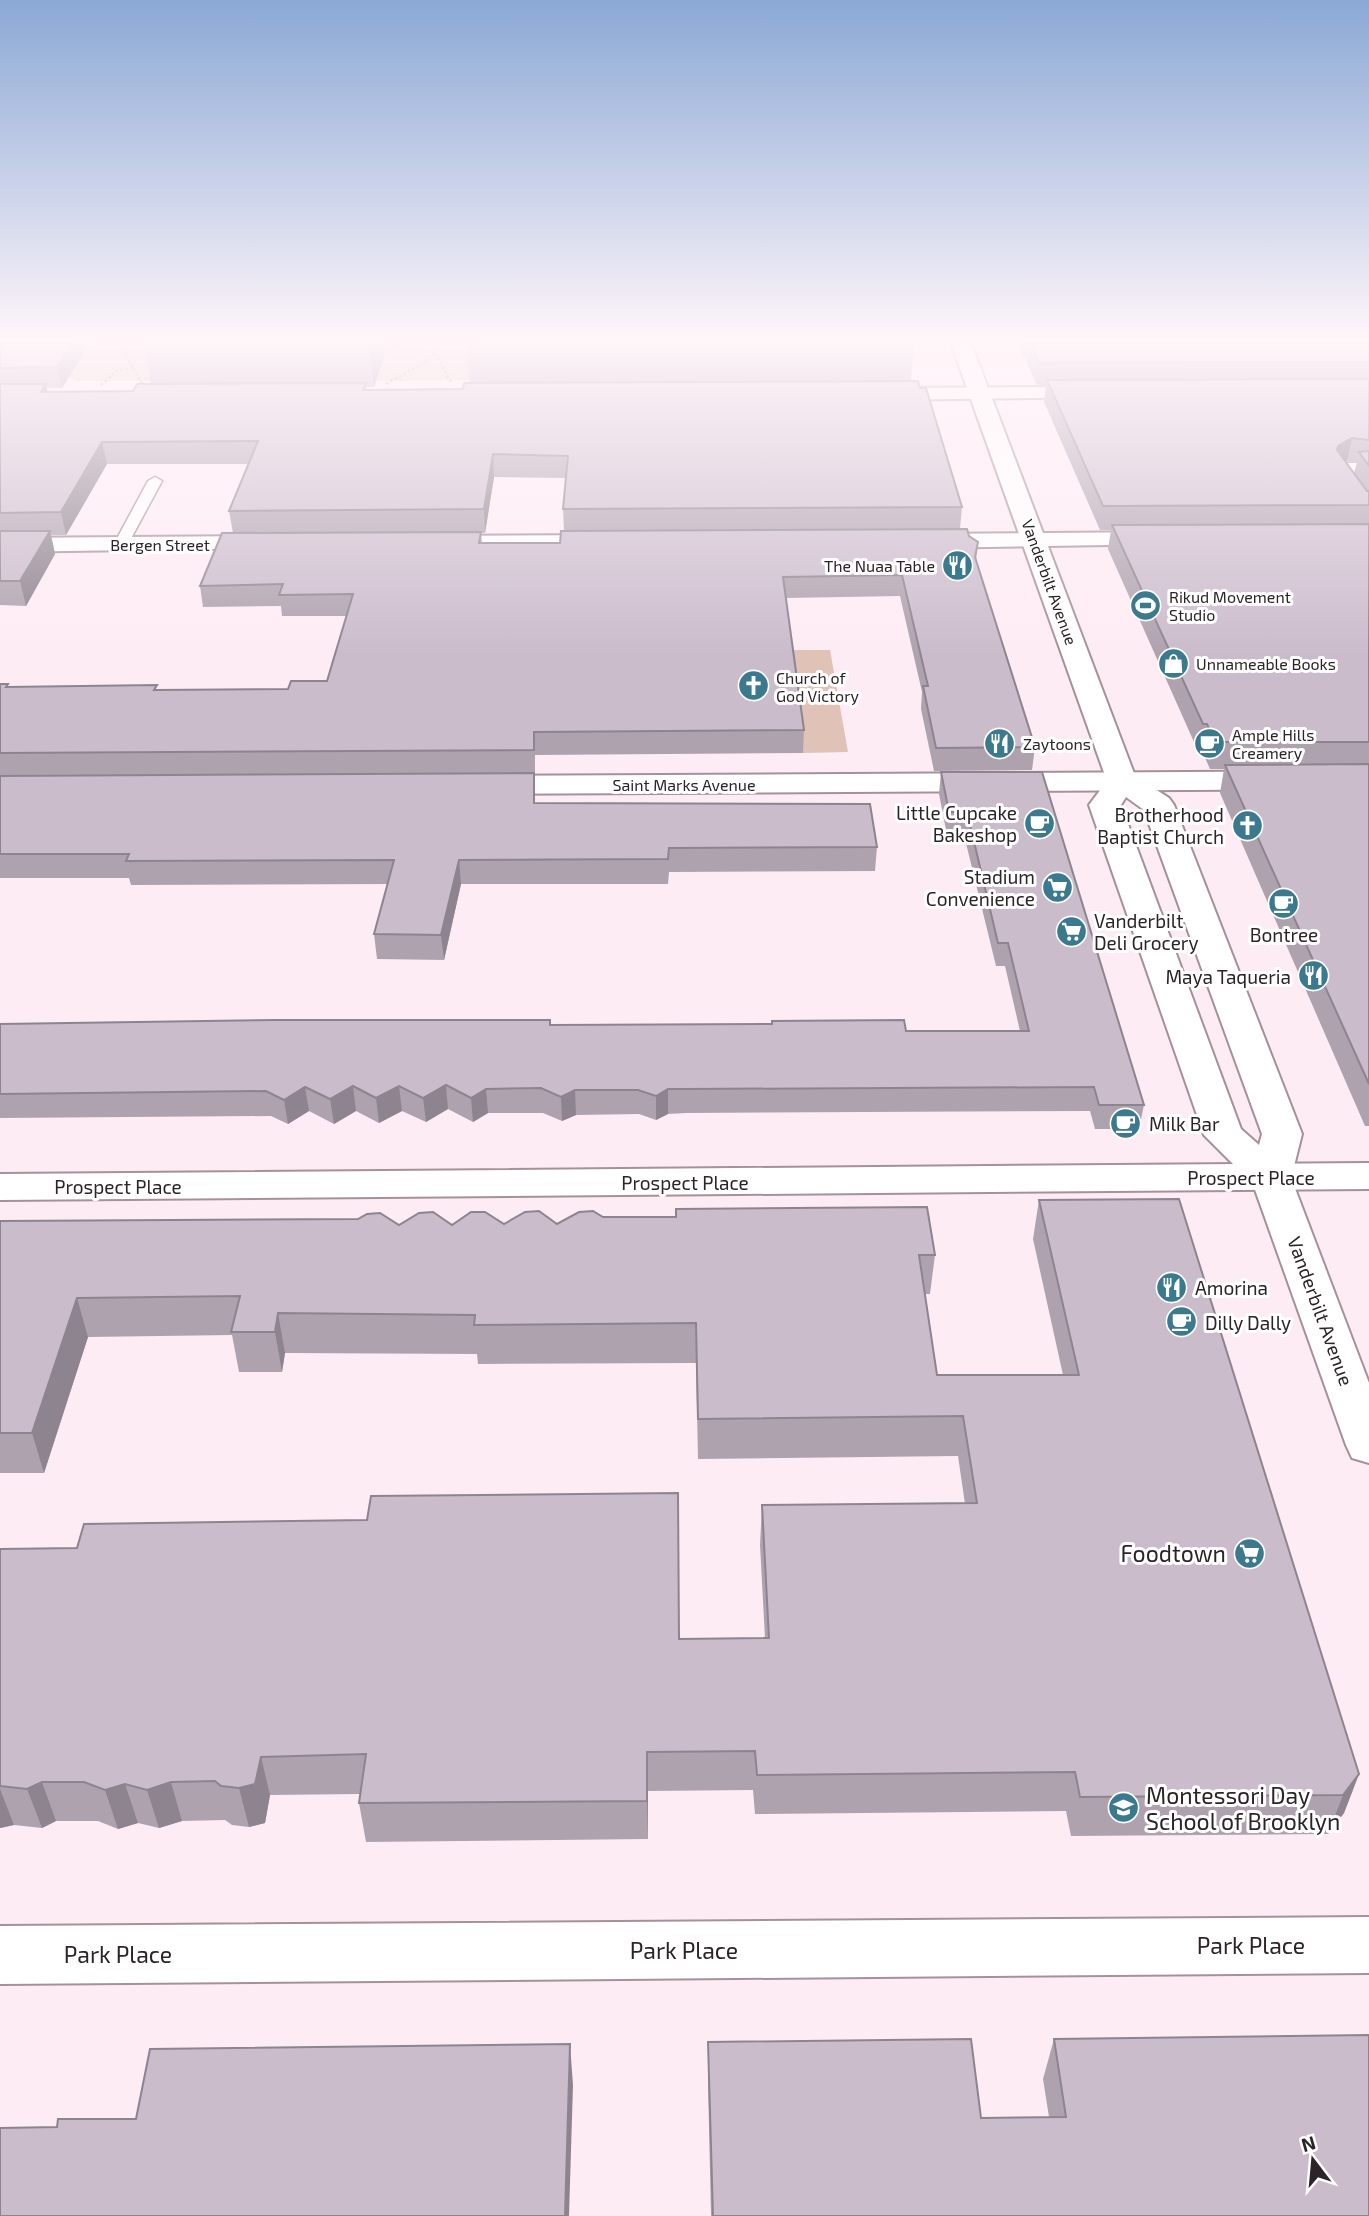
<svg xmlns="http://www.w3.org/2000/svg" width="1369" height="2216" font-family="'Exo 2',sans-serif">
<rect width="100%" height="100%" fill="#feecf4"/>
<path fill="#e0c2b7" d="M0 343H203L155 381H77Z
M289 343H485L471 380 376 381 384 354Z
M789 650H830L848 752 803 753Z"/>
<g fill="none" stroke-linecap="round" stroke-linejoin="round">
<defs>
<path id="service" d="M1348 463H1369V471L1349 472 1369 500V514L1364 513 1334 471Z
M155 477 162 481 128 544 121 548 116 547 114 544 148 481Z"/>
<path id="minor" d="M1097 387 1104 389 1108 393 1104 397 877 400 866 394 877 388Z
M1163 532 1172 534 1175 539 1172 544 923 548 914 546 911 541 914 536 923 534Z
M614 535 623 537 626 542 623 547 429 550 420 548 417 543 420 538 429 536Z
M271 536 280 538 283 543 280 548 0 552V538Z
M1369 771V789L482 794 471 791 467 785 471 779 482 776Z
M1369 1163V1189L0 1200V1174Z
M1369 1917V1973L0 1984V1926Z"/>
<path id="secondary" d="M951 343H971L1135 776 1169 798 1174 805 1302 1134 1291 1178 1369 1383V1463L1352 1458 1346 1445 1253 1184 1204 1135 1089 805 1107 781ZM1126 797 1144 810 1262 1134 1259 1145 1241 1129 1121 805Z"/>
</defs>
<use href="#service" stroke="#a5919a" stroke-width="3"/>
<use href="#minor" stroke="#a5919a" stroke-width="4"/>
<use href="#secondary" stroke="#a5919a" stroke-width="4"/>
<path stroke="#a19399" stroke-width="2.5" stroke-dasharray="2.5 2.5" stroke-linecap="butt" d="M128 343 123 351 143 385
M382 343 404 350 434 352 452 384
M386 384 424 363 442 343
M101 385 117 371 133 367"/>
<use href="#service" fill="#fff" fill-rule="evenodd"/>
<use href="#minor" fill="#fff" fill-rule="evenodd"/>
<use href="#secondary" fill="#fff" fill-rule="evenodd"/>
</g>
<path fill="#afa2af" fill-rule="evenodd" d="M0 343H90L62 388H47V391H133L151 384 144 343H383L385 354 374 387H366V390L463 389 470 383 467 343H914L911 381 962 507 960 529 978 542 976 560 1035 747 1032 770 934 771 921 709 922 692 900 596 786 598 804 730 803 753 535 755V773H534L535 803 877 847 875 871 669 872 668 884H461L444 960 377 959 374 934 388 884 131 885 129 878H0V684L9 687 157 690 288 689 327 681 347 616H282L281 606 203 607 200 586 233 533 229 511 249 464H107L66 535H51L55 554 26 606 0 605ZM494 477 566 478 563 509 564 531 560 543H482L481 533H485Z
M1018 343H1369V1126H1365L1220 793 1224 769H1210L1202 751H1198L1108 549 1111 530H1100L1044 402 1046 385H1037ZM1345 461 1357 462 1354 473Z
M941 772H1042L1144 1105 1139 1129H1095L1090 1111 686 1113 668 1114 656 1120 639 1114 576 1115 562 1121 543 1113H488L473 1122 448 1109 426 1122 402 1111 379 1123 356 1111 334 1124 309 1111 288 1124 271 1116 0 1118V1024L550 1025 906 1031H1020L1005 966H996L964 835H947L939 794Z
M1039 1200 1359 1774 1344 1813 1328 1834 1071 1836 1066 1811 755 1814 753 1790 648 1791V1839L366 1842 359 1803 360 1794 270 1795 265 1823 249 1827 232 1825 225 1820 182 1821 159 1828 138 1823 118 1829 98 1821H56L42 1828 14 1825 0 1828V1549L679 1639 765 1638 760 1545 762 1505 965 1504 958 1456 698 1459 696 1363 478 1364 477 1354 285 1353 282 1372H239L232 1335 88 1337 44 1473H0V1221L399 1225 557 1224 603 1217 935 1255 930 1294H925L937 1375H1063L1033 1239Z
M1054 2039 1369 2216H711L708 2083V2042L981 2118 1049 2117 1043 2079Z"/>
<path fill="#8e848f" d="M73 343H90L62 388 57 367Z
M369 343H383L385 354 374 387Z
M46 384 50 405 41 392Z
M1352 438 1347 461 1333 469 1338 446Z
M102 442 107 464 66 535 61 512Z
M493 454 494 477 485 533 484 509Z
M50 531 55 554 26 606 20 581Z
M459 860 461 884 444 960 441 935Z
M446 1085 448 1109 426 1122 423 1098Z
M353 1086 356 1111 334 1124 330 1099Z
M399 1086 402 1111 379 1123 376 1098Z
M305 1087 309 1111 288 1124 284 1100Z
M486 1089 488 1113 473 1122 471 1098Z
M668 1089V1114L656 1120V1096Z
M575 1090 576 1115 562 1121 561 1097Z
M77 1298 88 1337 44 1473 32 1433Z
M278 1313 285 1353 282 1372 275 1332Z
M647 1752 648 1791V1839L647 1801Z
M261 1757 270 1795 265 1823 249 1827 239 1788Z
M1359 1774 1344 1813 1328 1834 1343 1795Z
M42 1782 56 1821 42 1828 27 1789Z
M171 1782 182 1821 159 1828 147 1790Z
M125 1784 138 1823 118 1829 105 1790Z
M0 1789 14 1825 0 1828Z
M570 2044 573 2085 569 2216H565Z"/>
<path fill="#cbbccc" stroke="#8e848f" stroke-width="2" d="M0 343H73L57 367 0 368Z
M1030 343H1369V362L1039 363Z
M1369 379V440L1352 438 1338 446 1337 450 1367 491H1369V505L1103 506 1047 380Z
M918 381 920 388H926L962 507 563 509 568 456 493 454 484 509 229 511 258 441 102 442 61 512 0 513V384H46L41 392 133 391 137 384 366 383 363 390 463 389 464 383Z
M1369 451V466L1359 452Z
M1369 524V742H1215L1207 724H1203L1112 525Z
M967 529 969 536 978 542 975 557 1035 747 936 748 923 686H928L902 575 783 577 804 730 534 732V750L0 753V684H8L6 687 157 685 154 690 288 689 291 681H327L353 594 279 595 283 584 200 586 222 533 481 532 479 543H560L561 531Z
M0 531H50L20 581H0Z
M1369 764V1084L1225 765Z
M941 772H1042L1144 1105H1099L1094 1087 686 1089H668L656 1096 638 1090H575L561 1097 541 1088 486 1089 471 1098 446 1085 423 1098 399 1086 376 1098 353 1086 330 1099 305 1087 284 1100 266 1091 0 1094V1024L275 1020H550V1025L772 1024V1021L904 1020 906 1031H1029L1008 943H998L967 812H949Z
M534 773V803L870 804 877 847 669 848 668 859 459 860 441 935 374 934 394 860 126 861 129 854H0V776Z
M1179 1199 1359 1774 1343 1795 1080 1797 1075 1772 757 1775 755 1751 647 1752V1801L359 1803 366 1754 261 1757 255 1784 239 1788 221 1786 215 1781 171 1782 147 1790 125 1784 105 1790 84 1782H42L27 1789 0 1786V1549L77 1548 84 1524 367 1520 371 1496 678 1493 679 1639 769 1638 762 1505 977 1503 963 1416 698 1419 696 1323 474 1325 475 1315 278 1313 275 1332H231L240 1296 77 1298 32 1433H0V1221L358 1219 367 1214 380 1213 399 1225 419 1213 433 1212 452 1225 471 1212H485L504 1224 525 1212 539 1211 557 1224 579 1212 593 1211 603 1217H676V1209L927 1207 935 1255H919L937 1375H1079L1039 1200Z
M1369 2035V2216H713L708 2042 971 2039 981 2118 1066 2117 1054 2039Z
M570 2044 565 2216H0V2128L57 2127 58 2119H136L150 2049Z"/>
<linearGradient id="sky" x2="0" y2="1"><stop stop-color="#8ba8d5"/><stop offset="0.52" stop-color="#fff6fa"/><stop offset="1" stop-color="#fff6fa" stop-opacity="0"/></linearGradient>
<rect width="1369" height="654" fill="url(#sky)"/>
<defs>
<symbol id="restaurant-disc" viewBox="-11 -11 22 22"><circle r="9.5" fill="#3b798f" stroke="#fff"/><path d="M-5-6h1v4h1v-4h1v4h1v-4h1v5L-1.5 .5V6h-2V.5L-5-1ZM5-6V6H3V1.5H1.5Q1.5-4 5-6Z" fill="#fff"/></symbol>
<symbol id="stadium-disc" viewBox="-11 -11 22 22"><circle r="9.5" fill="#3b798f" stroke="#fff"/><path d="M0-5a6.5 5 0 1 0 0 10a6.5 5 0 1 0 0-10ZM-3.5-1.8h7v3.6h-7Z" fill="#fff"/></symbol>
<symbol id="shop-disc" viewBox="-11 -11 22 22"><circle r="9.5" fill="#3b798f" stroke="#fff"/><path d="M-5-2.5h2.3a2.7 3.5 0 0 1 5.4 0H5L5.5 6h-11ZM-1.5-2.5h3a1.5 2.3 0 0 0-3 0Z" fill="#fff"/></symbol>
<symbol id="church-disc" viewBox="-11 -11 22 22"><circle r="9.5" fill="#3b798f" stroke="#fff"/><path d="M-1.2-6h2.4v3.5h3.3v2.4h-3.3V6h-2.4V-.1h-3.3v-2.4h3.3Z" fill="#fff"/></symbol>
<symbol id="cafe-disc" viewBox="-11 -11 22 22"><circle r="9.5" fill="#3b798f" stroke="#fff"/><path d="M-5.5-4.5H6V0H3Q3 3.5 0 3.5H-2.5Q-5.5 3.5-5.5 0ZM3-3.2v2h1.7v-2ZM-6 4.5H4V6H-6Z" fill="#fff"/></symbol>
<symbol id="supermarket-disc" viewBox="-11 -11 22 22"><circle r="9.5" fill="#3b798f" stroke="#fff"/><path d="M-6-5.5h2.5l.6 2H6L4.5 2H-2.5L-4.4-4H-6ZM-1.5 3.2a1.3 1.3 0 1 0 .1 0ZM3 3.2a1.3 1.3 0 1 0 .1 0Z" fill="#fff"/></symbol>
<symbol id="school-disc" viewBox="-11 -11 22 22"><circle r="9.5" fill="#3b798f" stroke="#fff"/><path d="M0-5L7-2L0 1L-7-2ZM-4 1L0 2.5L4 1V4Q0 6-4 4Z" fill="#fff"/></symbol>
</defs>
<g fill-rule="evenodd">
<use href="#restaurant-disc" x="940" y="548" width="35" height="35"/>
<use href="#stadium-disc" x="1128" y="588" width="35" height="35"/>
<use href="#shop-disc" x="1156" y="646" width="35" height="35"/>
<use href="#church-disc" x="736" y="668" width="35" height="35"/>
<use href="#restaurant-disc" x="982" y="726" width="35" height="35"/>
<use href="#cafe-disc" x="1192" y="726" width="35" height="35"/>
<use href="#cafe-disc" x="1022" y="806" width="35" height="35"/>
<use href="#church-disc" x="1230" y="808" width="35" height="35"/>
<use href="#supermarket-disc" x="1040" y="870" width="35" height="35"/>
<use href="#cafe-disc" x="1266" y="886" width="35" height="35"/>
<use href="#supermarket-disc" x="1054" y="914" width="35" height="35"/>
<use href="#restaurant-disc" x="1296" y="958" width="35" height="35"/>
<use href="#cafe-disc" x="1108" y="1106" width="35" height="35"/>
<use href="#restaurant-disc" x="1154" y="1270" width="35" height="35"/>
<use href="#cafe-disc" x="1164" y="1304" width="35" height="35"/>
<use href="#supermarket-disc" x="1232" y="1536" width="35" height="35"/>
<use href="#school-disc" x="1106" y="1790" width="35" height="35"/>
</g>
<g text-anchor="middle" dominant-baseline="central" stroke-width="6" stroke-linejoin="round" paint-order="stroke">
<g font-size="16" fill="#2c2427" stroke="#fff">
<text x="160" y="544">Bergen Street</text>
<text transform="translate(1050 582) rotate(70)">Vanderbilt Avenue</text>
<text x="684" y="784">Saint Marks Avenue</text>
</g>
<g font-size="16" fill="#2c2427" stroke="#fff" text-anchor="start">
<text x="935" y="565" text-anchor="end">The Nuaa Table</text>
<text x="1169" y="596">Rikud Movement<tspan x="1169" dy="18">Studio</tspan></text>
<text x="1196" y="663">Unnameable Books</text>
<text x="776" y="677">Church of<tspan x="776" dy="18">God Victory</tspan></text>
<text x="1232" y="734">Ample Hills<tspan x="1232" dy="18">Creamery</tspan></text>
<text x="1023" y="743">Zaytoons</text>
</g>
<g font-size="19" fill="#2c2427" stroke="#fff" text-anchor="end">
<text x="1017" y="812">Little Cupcake<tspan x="1017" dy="22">Bakeshop</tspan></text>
<text x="1224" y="814">Brotherhood<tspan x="1224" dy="22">Baptist Church</tspan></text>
<text x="1035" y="876">Stadium<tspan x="1035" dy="22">Convenience</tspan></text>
<text x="1094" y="920" text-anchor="start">Vanderbilt<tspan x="1094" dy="22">Deli Grocery</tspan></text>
<text x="1284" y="934" text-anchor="middle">Bontree</text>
<text x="1291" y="976">Maya Taqueria</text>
<text x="1149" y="1123" text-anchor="start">Milk Bar</text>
<text x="1195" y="1287" text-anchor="start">Amorina</text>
<text x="1205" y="1322" text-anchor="start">Dilly Dally</text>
</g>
<g font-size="19" fill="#2c2427" stroke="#fff">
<text x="1251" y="1177">Prospect Place</text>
<text x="685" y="1182">Prospect Place</text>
<text x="118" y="1186">Prospect Place</text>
<text transform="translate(1321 1311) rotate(70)">Vanderbilt Avenue</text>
</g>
<g font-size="23" fill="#2c2427" stroke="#fff" text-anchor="end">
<text x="1226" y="1553">Foodtown</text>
<text x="1146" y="1795" text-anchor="start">Montessori Day<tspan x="1146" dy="26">School of Brooklyn</tspan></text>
</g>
<g font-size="23" fill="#2c2427" stroke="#fff">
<text x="1251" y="1945">Park Place</text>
<text x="684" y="1950">Park Place</text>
<text x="118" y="1954">Park Place</text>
</g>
</g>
<g transform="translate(1313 2160) rotate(344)" stroke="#ffffff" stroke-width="5" paint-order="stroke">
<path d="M0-5L12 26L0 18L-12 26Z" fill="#2c2427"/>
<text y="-10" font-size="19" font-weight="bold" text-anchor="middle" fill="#2c2427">N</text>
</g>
</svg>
